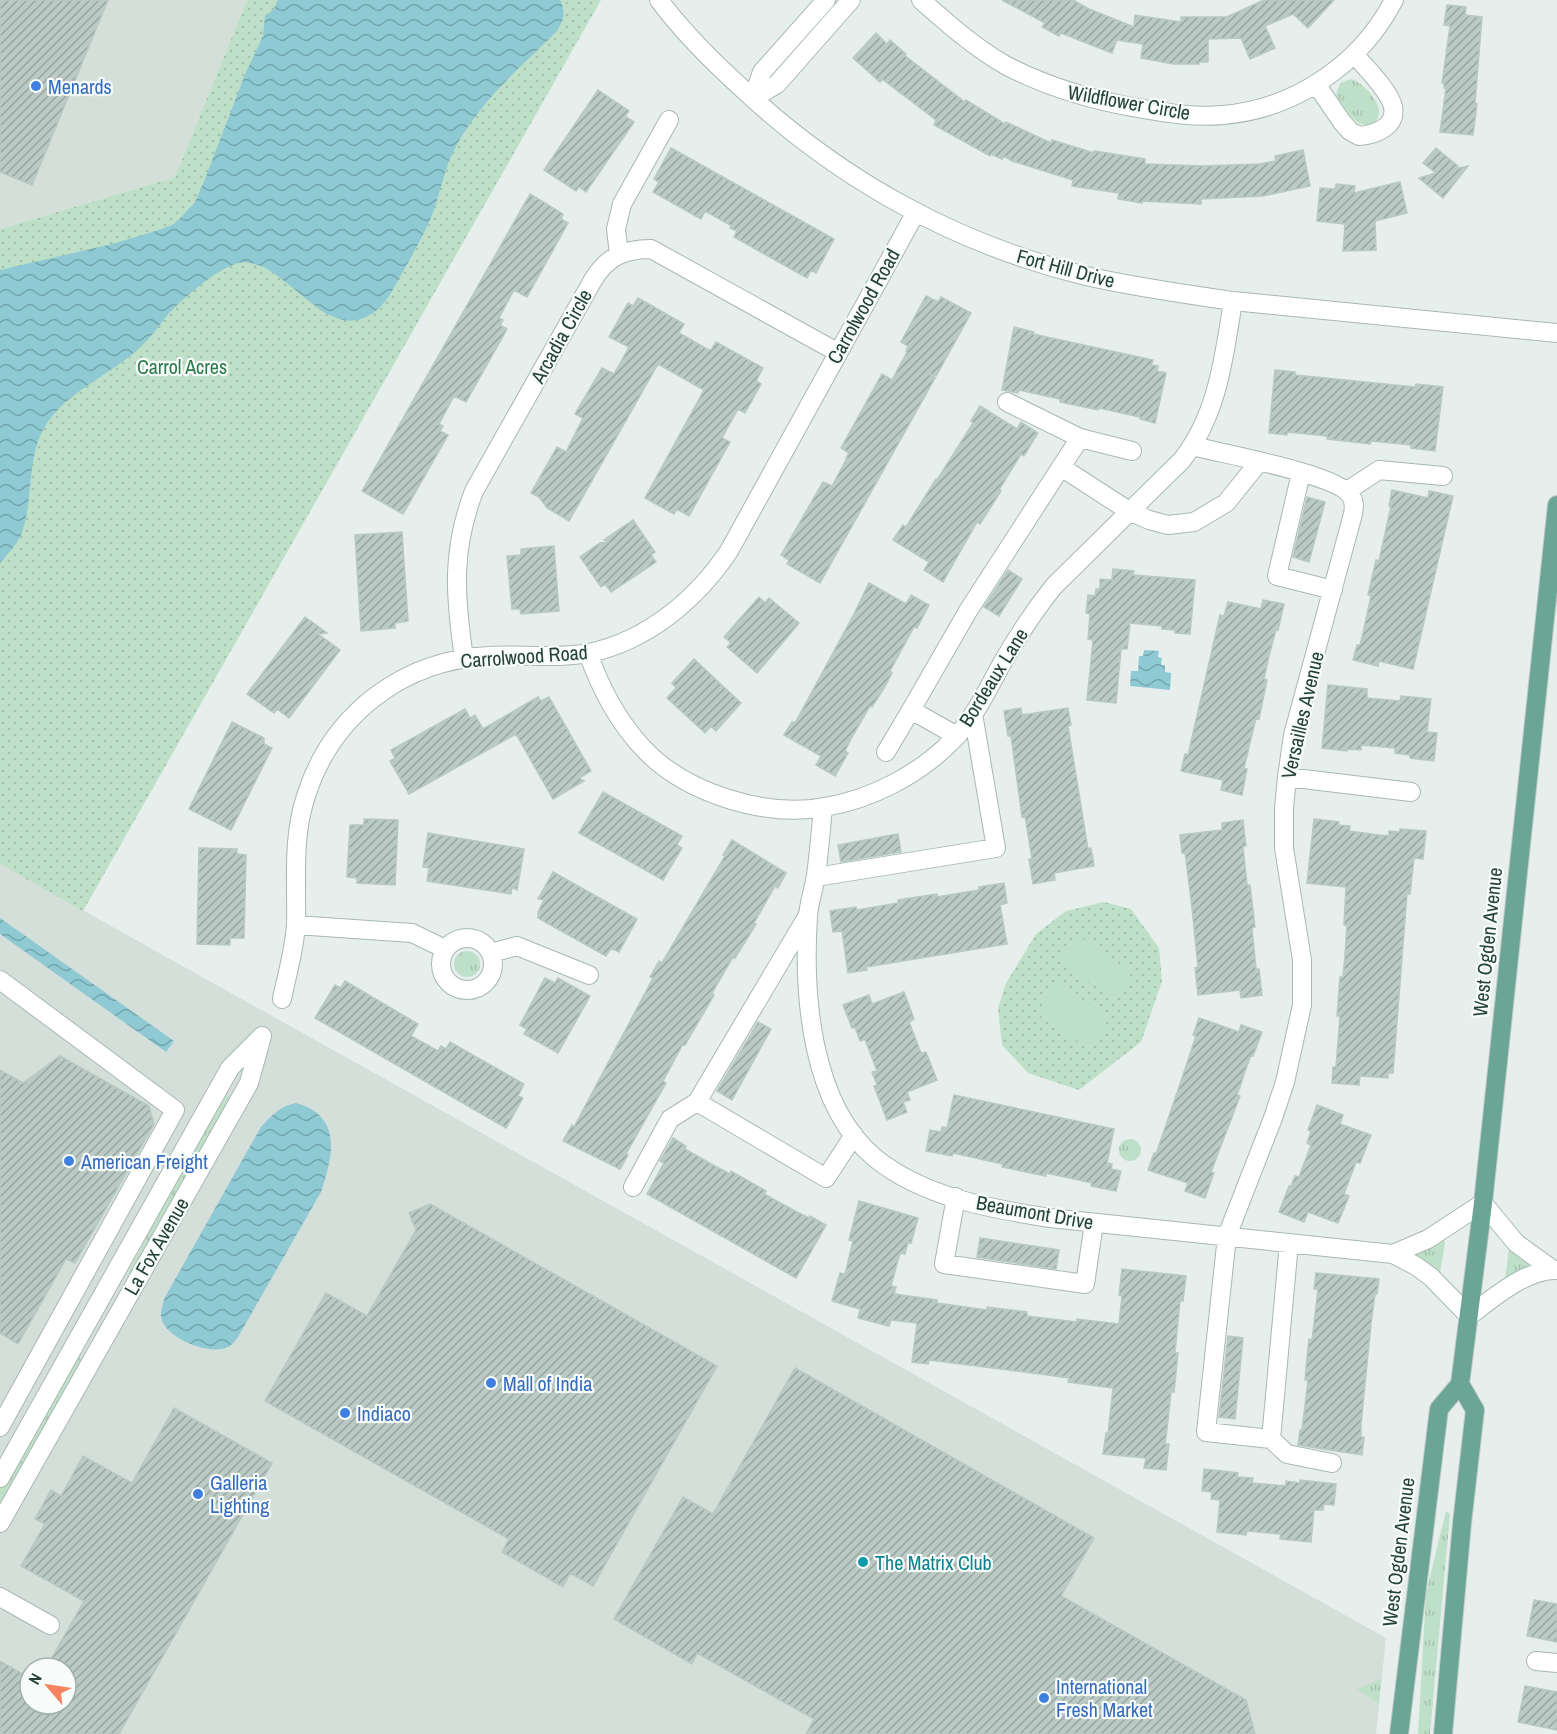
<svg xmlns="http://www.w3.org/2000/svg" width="1557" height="1734" font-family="'Archivo Narrow',sans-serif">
<defs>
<pattern id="grass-tufts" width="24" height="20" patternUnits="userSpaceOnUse" patternTransform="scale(1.5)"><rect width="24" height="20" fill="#bfe0c8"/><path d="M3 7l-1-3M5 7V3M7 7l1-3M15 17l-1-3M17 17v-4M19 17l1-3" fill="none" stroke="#a4c1ad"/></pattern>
<pattern id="park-dots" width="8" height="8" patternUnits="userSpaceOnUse" patternTransform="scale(1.5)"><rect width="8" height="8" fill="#bfe0c8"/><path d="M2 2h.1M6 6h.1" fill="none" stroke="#a4c1ad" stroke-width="1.8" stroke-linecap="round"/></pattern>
<pattern id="water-waves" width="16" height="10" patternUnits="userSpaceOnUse" patternTransform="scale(1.5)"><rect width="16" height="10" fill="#8ec9d4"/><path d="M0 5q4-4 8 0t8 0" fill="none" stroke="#74a5ad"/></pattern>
<pattern id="building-hatch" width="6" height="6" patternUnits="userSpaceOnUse" patternTransform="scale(1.5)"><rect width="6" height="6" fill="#bbcac4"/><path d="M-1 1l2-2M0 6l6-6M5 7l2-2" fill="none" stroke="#98a6a0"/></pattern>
</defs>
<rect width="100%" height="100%" fill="#e6efeb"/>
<path fill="#d4dfda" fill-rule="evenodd" d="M0 0H247L175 177 0 229Z
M0 864 1386 1638 1376 1734H0ZM30 1668H66V1704H30Z"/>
<path fill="url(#grass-tufts)" d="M1351 79C1361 81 1380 101 1379 112 1379 118 1376 121 1373 125 1355 129 1345 107 1336 95L1340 83Z
M454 964a13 13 0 1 1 26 0a13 13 0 1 1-26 0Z
M222 1093 232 1099 132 1276 128 1273 146 1240 155 1213Z
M1119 1150a11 11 0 1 1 22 0a11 11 0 1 1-22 0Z
M1443 1238 1445 1243 1440 1273 1437 1275 1414 1259 1413 1253Z
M1509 1249 1522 1260 1542 1269 1505 1280Z
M75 1355 84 1361 0 1509V1486Z
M1446 1511 1450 1514 1430 1734H1418L1426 1593Z
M1381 1679 1379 1704 1357 1689Z"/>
<path fill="url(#park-dots)" d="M247 0H601L83 911 0 864V229L175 177Z
M1104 902 1131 909 1159 948 1162 981 1141 1042 1079 1090 1028 1073 1002 1045 998 1008 1006 983 1036 934 1066 911Z"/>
<path fill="#bfe0c8" d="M1076 934 1132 973 1114 999 1058 960Z
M1057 983 1110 1018 1089 1049 1036 1013Z"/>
<path fill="url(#water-waves)" d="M278 0H560C566 13 564 19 557 31 521 67 481 100 456 146 445 167 441 189 434 210 425 233 413 254 401 275 395 286 388 300 378 309 325 355 284 249 235 264 213 272 186 296 170 312 159 325 150 339 137 350 105 379 59 394 40 436 28 464 32 502 23 529 19 542 9 553 0 563V270L112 244 159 230 174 224 183 215 195 202 205 179 244 77 263 36 265 16 274 9Z
M1144 650 1159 651 1158 657 1162 658 1161 665H1165V672L1171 673 1170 690 1130 686 1131 671H1138L1139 656H1143Z
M0 918 174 1041 166 1052 0 934Z
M296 1103C343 1116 333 1156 321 1192L238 1337C236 1340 232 1345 228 1347 210 1356 168 1339 162 1320 159 1313 163 1304 165 1297L261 1127C272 1115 280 1106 296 1103Z"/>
<path fill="url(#building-hatch)" stroke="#b8c9c2" stroke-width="1.5" d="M0 0H108L32 185 0 172Z
M1002 0H1073L1089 9 1134 27 1135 15 1181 22V17H1227L1264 0H1334L1308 28 1293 14 1265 26 1275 48 1250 59 1241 38 1208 39V62H1199V64H1173L1141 58 1143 44 1117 40 1112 53 1061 33 1059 36 1042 27 1045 23Z
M1447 5 1466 7 1465 15 1482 17 1475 103 1477 104 1473 135 1440 132 1446 88H1444V83H1442L1450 26 1444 25Z
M876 33 887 44 890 40 906 54 904 55 965 102 966 100 1005 124 1006 122 1051 143 1052 140 1094 153V151L1145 159V164L1203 166 1259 164 1276 161 1275 156 1303 150 1310 186 1263 196 1201 199V204L1142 201V203L1118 199 1119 193 1072 186 1073 180 1012 161 1004 156 1002 159 991 154 990 156 934 125 936 120 882 79 880 82 853 58Z
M598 90 629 111 625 116 634 122 586 192 579 187 576 191 544 170Z
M671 148 834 239 816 273 811 270 807 278 734 237 737 231 730 228 732 226 705 211 701 219 653 192 659 182 654 179Z
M1436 148 1458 166 1455 169 1468 166 1443 198 1419 178 1436 173 1423 163Z
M1400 182 1407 213 1375 221 1376 250 1343 251 1345 224 1317 221 1320 188 1335 189 1336 184 1355 186 1354 193Z
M530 194 563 214 561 219 568 223 527 297 514 290 499 318 503 320 500 325 507 329 466 402 454 396 439 424 443 426 440 431 448 435 403 514 362 491Z
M926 296 938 302 941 297 971 313 936 376 927 373 935 378 820 583 787 564 789 560 781 555 823 482 832 486 847 458H846L849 453 841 448 882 374 892 380 907 352 906 351 908 346 901 342Z
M638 298 684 324 679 333 707 349 711 350 716 342 763 368 756 381 761 384 745 413 738 409 722 438 730 442 689 516 677 509 674 514 645 498 704 390 658 364 569 521 547 508 539 497 531 493 557 447 566 452 583 418 575 414 602 368 614 374 629 347 609 337 628 303 633 306Z
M1014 327 1034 332 1033 334 1153 360 1151 365 1158 366 1157 371 1166 373 1155 423 1140 419V417L1099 408 1098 410 1060 402V399L1019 390 1018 393 1002 390Z
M1275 370 1295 372V375L1415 387 1416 384 1443 387 1435 451 1411 448V445L1371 441 1370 444 1327 439V436L1287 432V435L1269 433Z
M980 406 1017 429 1021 422 1038 433 1024 456 1021 454 999 490 1001 491 980 524 977 522 943 582 924 570 929 562 893 540 903 525 906 527 936 479 937 480 973 423 971 421Z
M1392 490 1428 498 1429 491 1453 496 1413 669 1379 661 1378 666 1353 660 1357 645H1360L1363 633 1371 596 1368 595 1376 560 1379 561 1391 506H1389Z
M1307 497 1325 502 1309 562 1293 557Z
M633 520 655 552 651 555 656 562 611 592 605 584 601 587 580 557 600 543 608 542 604 540Z
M402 532 408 621 395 623V628L361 631 355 535Z
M554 546 559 611 521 614 520 609H512L507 556 521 555V549Z
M1113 569 1134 571 1133 575 1195 580 1190 634 1175 633V630L1162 629V626L1130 623 1127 649H1121L1116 703 1087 700 1093 640 1088 639 1090 614 1086 613 1088 595 1095 596 1096 589H1100V579L1112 580Z
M1008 570 1022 579 999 616 984 607Z
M869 583 906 604 911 595 929 605 917 628 914 627 890 671 892 673 884 688 872 707 870 706 851 739 845 751 848 753 835 776 816 765 821 756 784 735 792 722 795 723 853 616Z
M759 597 765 603 769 598 799 623 757 673 727 647 731 643 724 637Z
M1263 600 1284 604 1278 630 1276 629 1269 656 1264 679 1267 680 1259 719 1256 718 1244 768 1247 769 1242 795 1221 790 1223 780 1181 771 1185 754 1188 755 1220 615 1224 616 1228 602 1261 609Z
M305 617 327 633 318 634 340 650 289 718 277 709 274 713 247 694Z
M694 659 741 703 716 731 711 726 705 733 667 698 676 688 672 683Z
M1328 685 1367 689V698L1400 701 1401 696 1431 699 1427 732 1437 733 1434 761 1410 758V755L1395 753V748L1361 745V750L1347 749V751L1322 748Z
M538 697 541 701 549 697 591 771 579 778 584 781 553 799 516 734 409 794 390 761 395 758 391 750 465 709 470 718 475 715 483 729Z
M1021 708 1022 715 1068 708 1071 725 1068 726 1088 849 1091 848 1094 866 1054 873 1055 880 1033 884 1029 859H1032L1025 816 1022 817 1011 736H1008L1004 711Z
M232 722 264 738V744L272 748 231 830 189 809Z
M603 792 682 836 677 845 682 848 663 880 579 833Z
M364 819 398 820 395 885 357 883V878L347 877 350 825H364Z
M1314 819 1339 822 1338 825 1350 826 1349 831 1379 835 1389 836V831L1400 832V829L1426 831 1423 859 1414 858 1410 894H1407L1393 1073H1388V1078L1360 1076 1359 1085 1332 1083 1333 1067H1336L1340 1016H1337L1340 977H1343L1345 955 1347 925H1344L1346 887 1307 883Z
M1243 820 1246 846H1243L1247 885H1250L1255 927 1252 928 1256 969H1259L1262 995 1241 998 1240 990 1198 995 1195 968 1198 967 1192 908 1185 852 1182 853 1180 835 1222 830V823Z
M428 833 524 849 517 890 512 887 511 894 427 881 429 868 423 867Z
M898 834 901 852 841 862 838 845Z
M732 840 786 873 778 888 775 886 754 923 756 924 747 939 735 958 733 957 712 993 714 995 685 1045 683 1044 663 1081 666 1083 626 1154 628 1155 620 1169 563 1141 572 1125 574 1127 653 978 650 977 659 961 662 963 725 856 723 855Z
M199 848 237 849V854L246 855 244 938H230V945L197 944Z
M553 872 637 919 619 952 611 948 606 956 538 918V912L544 900 538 899Z
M1004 883 1007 903 1000 905 1007 944 866 967 867 970 848 973 842 931 833 932 830 911 856 907 857 910 898 903V900L937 894V897L979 890V887Z
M545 978 555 983 558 978 590 996 558 1053 524 1034 527 1029 520 1025Z
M345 981 418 1024 411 1036 438 1051 441 1046 446 1049 450 1042 524 1084 518 1096 523 1098 506 1128 315 1018 335 985 341 988Z
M904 992 914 1019 909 1022 914 1035 921 1053 926 1052 937 1080 907 1092 910 1100 903 1102 907 1112 887 1120 874 1086 877 1085 872 1072 877 1071 865 1039 860 1041 855 1027 852 1028 843 1005 869 995 872 1004Z
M1199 1018 1239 1032 1241 1025 1262 1032 1253 1056 1251 1055 1243 1077H1240L1243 1078 1237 1095 1240 1096 1211 1172 1214 1173 1205 1198 1185 1191 1188 1183 1148 1170 1154 1153 1156 1154 1178 1090 1196 1036 1193 1035Z
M758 1022 771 1029 732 1100 717 1091Z
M60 1056 149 1106 154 1124 75 1263 66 1259 18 1344 0 1333V1070L23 1083Z
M954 1095 1114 1129 1107 1163 1112 1164 1111 1169 1121 1171 1116 1191 1091 1186 1092 1183 1079 1180 1046 1173V1176L1002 1167 1003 1164 971 1157 953 1153 952 1156 926 1151 930 1130 941 1132 942 1127 947 1128Z
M1317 1105 1343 1115 1340 1124 1371 1135 1360 1163 1356 1162 1344 1194 1349 1196 1338 1223 1308 1212 1304 1222 1279 1212 1289 1186H1291L1295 1176 1299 1177 1311 1145 1307 1143 1311 1131 1308 1130Z
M673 1138 686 1146 685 1149 711 1164 730 1174 731 1171 766 1191 764 1194 797 1212 809 1218 810 1216 826 1225 796 1278 647 1194 664 1163 660 1161Z
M859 1201 918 1218 911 1243 908 1242 905 1254 900 1253 891 1286 896 1287 894 1294 937 1300V1303L987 1310V1307L1027 1312V1316L1077 1322V1319L1119 1324 1122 1296 1119 1295 1122 1269 1186 1276 1183 1301H1180L1177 1331 1175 1353H1178L1174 1392H1171L1167 1429 1165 1444H1169L1166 1470 1144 1468 1146 1458 1103 1454 1106 1433H1108L1113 1388 1068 1382 1069 1378 1040 1374 929 1360 928 1364 912 1362 917 1323 891 1320 889 1326 858 1318 860 1309 832 1301 840 1273 845 1274 853 1241 849 1240Z
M430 1204 717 1366 593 1586 570 1573 563 1587 502 1552 509 1539 265 1401 326 1293 367 1316 416 1230 409 1213Z
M980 1238 1059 1250 1056 1269 977 1257Z
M1316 1273 1379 1279 1377 1294H1375L1371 1324 1361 1424V1437H1364L1362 1455 1298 1445 1300 1430H1302L1308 1380H1305L1307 1357 1309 1339 1312 1340 1318 1289H1314Z
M1228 1336 1243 1338 1235 1419 1219 1417Z
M795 1368 1094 1538 1061 1596 1246 1700 1255 1734H806L814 1719 697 1653 692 1664 614 1619 683 1497 713 1514Z
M174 1408 272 1463 119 1734H0V1661L30 1678V1704H66V1668H46L84 1601 21 1566 45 1524 35 1519 51 1490 61 1496 83 1456 132 1483Z
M1204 1469 1238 1473 1237 1477 1253 1478 1252 1483 1286 1486V1481L1300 1483V1480L1336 1484 1334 1505 1324 1504 1323 1510H1314L1311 1542 1280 1539 1281 1534 1247 1531 1246 1535 1217 1532 1220 1500 1211 1499 1212 1492 1202 1491Z
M1534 1600 1557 1604V1642L1527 1636Z
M1525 1686 1557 1692V1730L1518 1722Z"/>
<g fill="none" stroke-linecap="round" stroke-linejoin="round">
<defs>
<path id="minor" d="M659 0C684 34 715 64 746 92 842 181 958 245 1086 276 1134 287 1184 294 1233 301L1557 333
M921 0C948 24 975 48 1007 66 1048 87 1088 99 1132 107 1162 112 1193 118 1223 115 1295 109 1361 64 1394 0
M1316 84 1342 122 1350 131 1359 136C1374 135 1397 127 1393 107 1390 91 1364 66 1354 54
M753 98 777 84 851 0
M753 98 762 72 826 0
M619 254 616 229 622 204 669 120
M1007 402 1080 438
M1193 446C1222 454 1338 474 1351 496 1355 502 1354 508 1353 514L1293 735 1287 777 1284 808V848L1302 960V1005L1285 1082 1273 1118 1227 1236 1206 1432 1271 1439 1289 1243
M1061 467 1080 438 1132 451
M1301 473 1277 576 1333 590
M1347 491 1379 470 1443 476
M588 653C600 687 617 720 642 747 684 793 764 818 825 807 872 799 918 775 952 741 973 720 987 691 1001 665 1017 637 1034 611 1054 586L1182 460C1218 414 1224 357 1233 301
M464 658C455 596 451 551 474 491L593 280C607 257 624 249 651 249L837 352
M957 736 911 710 968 611 1061 467 1129 511 1149 520 1168 525 1194 522 1226 503 1259 462
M886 752 911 710
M1287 777 1411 792
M823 807C821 830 819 853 816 875 814 889 809 902 808 916 803 993 810 1104 875 1158 923 1197 991 1209 1050 1218L1393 1254 1416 1266 1431 1277 1469 1316C1493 1298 1526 1269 1557 1270
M816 877 996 848 973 714
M808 915 697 1102 826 1178 854 1135
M296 925 412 933 445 949
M441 964a26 26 0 1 1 52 0a26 26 0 1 1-52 0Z
M491 953 517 946 589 975
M0 980 175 1110 0 1427
M282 999C287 974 295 948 296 923 297 880 292 838 306 796 332 714 403 660 489 656 522 654 556 659 589 653 647 641 697 599 729 551L916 212
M633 1187 670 1119 697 1102
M956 1197 944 1264 1085 1284 1094 1223
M1393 1254 1428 1239 1483 1203 1516 1243 1553 1270
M1271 1439 1287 1454 1332 1463
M0 1478 230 1068 261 1037
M0 1523 249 1083 262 1036
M0 1597 50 1625
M1536 1661 1557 1663"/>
<path id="major" d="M1399 1734 1439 1409 1460 1384 1483 1203 1557 505
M1443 1734 1462 1523 1475 1410 1460 1384"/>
</defs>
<use href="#minor" stroke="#a8b8b2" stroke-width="20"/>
<use href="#major" stroke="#c2cac8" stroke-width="20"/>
<use href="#minor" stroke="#fff" stroke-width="18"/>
<use href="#major" stroke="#6aa596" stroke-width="18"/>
</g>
<g fill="#3f7fe0" stroke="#f7fbf9" stroke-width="2">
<circle cx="36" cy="86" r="6"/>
<circle cx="69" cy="1161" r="6"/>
<circle cx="491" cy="1383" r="6"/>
<circle cx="345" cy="1413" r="6"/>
<circle cx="198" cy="1494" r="6"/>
<circle cx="1044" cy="1698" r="6"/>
</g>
<circle fill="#0f9aa8" stroke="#f7fbf9" stroke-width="2" cx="863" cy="1562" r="6"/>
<g text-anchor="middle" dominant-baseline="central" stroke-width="4.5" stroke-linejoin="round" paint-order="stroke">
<g font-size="20" fill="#366cbe" stroke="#f7fbf9" text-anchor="start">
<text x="48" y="86">Menards</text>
<text x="81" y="1161">American Freight</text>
<text x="503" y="1383">Mall of India</text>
<text x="357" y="1413">Indiaco</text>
<text x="210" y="1482">Galleria<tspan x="210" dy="23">Lighting</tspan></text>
<text x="1056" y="1686">International<tspan x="1056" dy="23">Fresh Market</tspan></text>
</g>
<g font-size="20" fill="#24423a" stroke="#f7fbf9">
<text transform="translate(1129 102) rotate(10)">Wildflower Circle</text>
<text transform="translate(1066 268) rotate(15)">Fort Hill Drive</text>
<text transform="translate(863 306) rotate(-61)">Carrolwood Road</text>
<text transform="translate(561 336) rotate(-61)">Arcadia Circle</text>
<text transform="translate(524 656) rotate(-4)">Carrolwood Road</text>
<text transform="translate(993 677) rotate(-58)">Bordeaux Lane</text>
<text transform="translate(1302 715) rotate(-77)">Versailles Avenue</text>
<text transform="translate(1487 942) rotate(-84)">West Ogden Avenue</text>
<text transform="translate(1035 1212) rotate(10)">Beaumont Drive</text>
<text transform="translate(156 1246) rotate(-60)">La Fox Avenue</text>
<text transform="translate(1398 1552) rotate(-83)">West Ogden Avenue</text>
</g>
<g font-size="20" fill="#2d7a4b" stroke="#f7fbf9">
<text x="182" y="366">Carrol Acres</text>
</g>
<g font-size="20" fill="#0d838f" stroke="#f7fbf9" text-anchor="start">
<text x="875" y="1562">The Matrix Club</text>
</g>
</g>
<g transform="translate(48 1686) rotate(299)"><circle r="28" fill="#f7fbf9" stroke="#a3b1ad" stroke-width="1.5"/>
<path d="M0-4.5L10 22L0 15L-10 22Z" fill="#f4845f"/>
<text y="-9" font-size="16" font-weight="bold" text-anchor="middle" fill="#24423a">N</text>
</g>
</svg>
